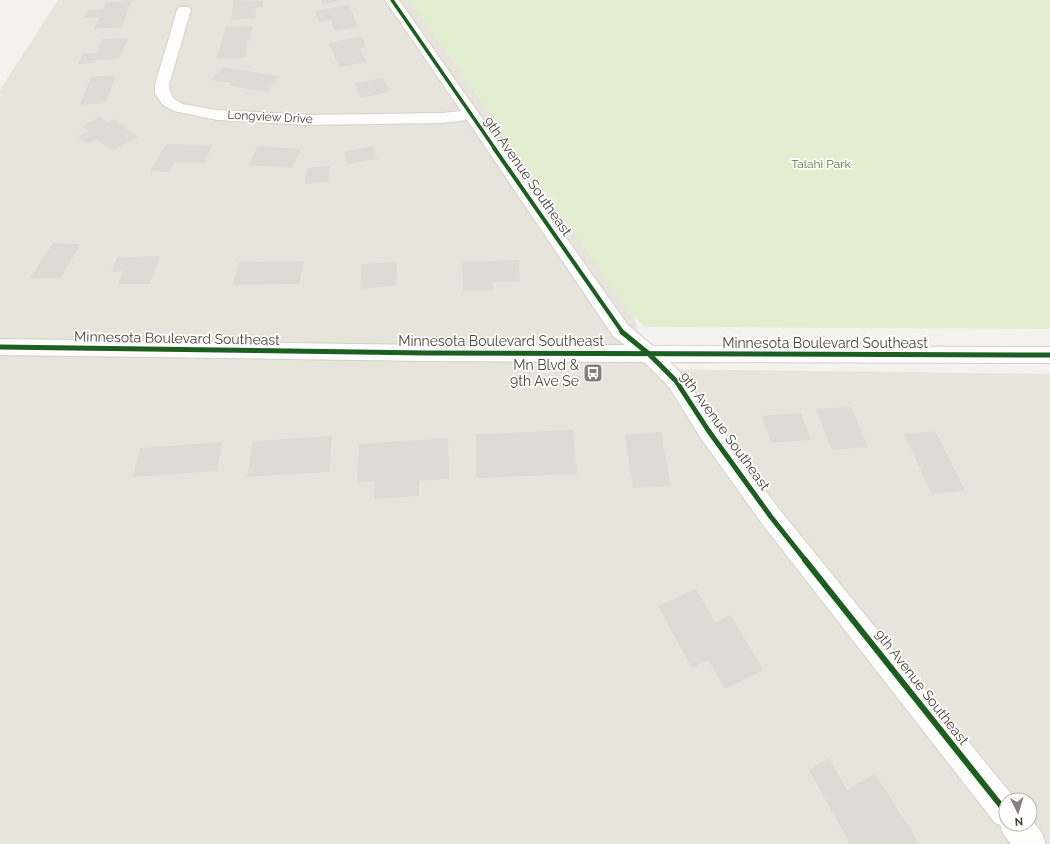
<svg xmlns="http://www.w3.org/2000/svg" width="1050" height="844" font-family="Raleway,sans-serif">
<rect width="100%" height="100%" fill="#f4f2ee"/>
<path fill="#e7e4dc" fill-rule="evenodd" d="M58 0H410L634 317 648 369 1050 374V844H0V90ZM1006 800H1030V824H1006Z"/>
<path fill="#e1eecf" d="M410 0H1050V329L646 327 634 317Z"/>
<path fill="#dedbd6" d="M132 0 122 27 94 29 100 17 85 18 88 10 103 9 106 2Z
M234 0 263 1V7H256L255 18 231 20Z
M321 0H340V1L322 4Z
M349 5 358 27 335 31 331 20 319 22 315 11Z
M253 26 244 58 216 59 226 27Z
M361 36 366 47 360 48 366 62 339 67 329 43Z
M128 38 119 59 96 60 95 63 78 64 83 53H96L102 39Z
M223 67 280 76 267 92 229 86 231 83 211 80Z
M116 75 106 103 80 105 91 77Z
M384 78 390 92 360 98 355 83Z
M100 117 107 122 114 119 138 137 112 151 97 139 87 144 78 136 88 131 82 126Z
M166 144 213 145 204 163 175 162 169 172 150 171Z
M258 146 301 149 292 168 248 165Z
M373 146 377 159 347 164 344 152Z
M330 166 328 182 305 184 307 168Z
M53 243 81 244 60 279 30 278Z
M160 256 150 284H118L123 271 111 272 117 257Z
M519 260 520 281 492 282 493 290 463 291 462 262Z
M304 261 299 284 232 285 239 262Z
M397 262 396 286 360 289 362 264Z
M851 407 868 447 832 450 816 409Z
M801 413 811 440 771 443 762 416Z
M573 430 577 474 476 478V434Z
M935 431 965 491 932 494 904 434Z
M661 432 671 486 633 488 625 434Z
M332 436 329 472 247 477 253 441Z
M448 438 449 479 419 481V496L374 499 375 481 357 482 359 444Z
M222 442 217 471 133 477 140 448Z
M696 589 715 622 731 615 763 670 725 689 708 660 692 668 658 606Z
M829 758 847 790 875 774 918 841 913 844H850L809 770Z"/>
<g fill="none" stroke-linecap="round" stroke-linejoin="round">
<defs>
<path id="minor" d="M385 0H399L627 324 653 346 1050 347V363L670 362 683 375 716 423 779 509 1016 800H1006V824H1030V818L1042 833 1046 844H1011L1004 835 1000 825 995 823 763 525 700 437 669 387 644 362 426 361 0 355V339L426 345H625L613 336 467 120 442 123 309 125 217 120 174 111 163 105 155 94V85L177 10 179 7H189L191 10 169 85 171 94 174 99 183 104 217 110 309 115 442 113 461 111Z"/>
</defs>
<use href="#minor" stroke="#d2d0cb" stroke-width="2"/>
<use href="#minor" fill="#fdfdfc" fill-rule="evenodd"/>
<defs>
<path id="cycleway-far3" d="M392 0 495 149"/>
<path id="cycleway-far2" d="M494 148 623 333"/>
<path id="cycleway-far1" d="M622 332 649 354 676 381 708 430 771 517 806 561
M0 347 426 353 1050 355"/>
<path id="cycleway" d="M805 560 1006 812"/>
</defs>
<use href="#cycleway-far3" stroke="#fff" stroke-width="5"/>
<use href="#cycleway-far2" stroke="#fff" stroke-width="6"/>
<use href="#cycleway-far1" stroke="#fff" stroke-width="8"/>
<use href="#cycleway" stroke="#fff" stroke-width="9"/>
<use href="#cycleway-far3" stroke="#1b5e20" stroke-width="3.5"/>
<use href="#cycleway-far2" stroke="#1b5e20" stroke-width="4"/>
<use href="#cycleway-far1" stroke="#1b5e20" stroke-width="5"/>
<use href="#cycleway" stroke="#1b5e20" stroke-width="6"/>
</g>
<defs>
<symbol id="bus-square" viewBox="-11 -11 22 22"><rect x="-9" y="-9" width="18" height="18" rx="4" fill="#868178" stroke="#fff"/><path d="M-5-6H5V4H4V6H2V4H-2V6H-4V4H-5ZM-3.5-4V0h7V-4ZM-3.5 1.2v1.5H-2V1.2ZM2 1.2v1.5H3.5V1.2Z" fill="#fff"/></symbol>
</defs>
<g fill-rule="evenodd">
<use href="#bus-square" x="582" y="362" width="22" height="22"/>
</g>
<g text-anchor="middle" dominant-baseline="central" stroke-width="3.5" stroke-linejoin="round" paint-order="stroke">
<g font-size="12" fill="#4b4439" stroke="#fff">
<text transform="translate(270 117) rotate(3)">Longview Drive</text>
</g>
<g font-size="12" fill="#4a7f2a" stroke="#fff">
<text x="821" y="164">Talahi Park</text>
</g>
<g font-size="14" fill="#4b4439" stroke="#fff">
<text transform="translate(528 176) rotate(55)">9th Avenue Southeast</text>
<text transform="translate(177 338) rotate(1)">Minnesota Boulevard Southeast</text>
<text x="501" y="341">Minnesota Boulevard Southeast</text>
<text x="825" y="343">Minnesota Boulevard Southeast</text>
<text transform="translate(725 431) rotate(54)">9th Avenue Southeast</text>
<text transform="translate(922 687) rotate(52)">9th Avenue Southeast</text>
</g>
<g font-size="14" fill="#4b4439" stroke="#fff" text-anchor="end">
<text x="579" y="365">Mn Blvd &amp;<tspan x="579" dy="16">9th Ave Se</tspan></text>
</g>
</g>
<g transform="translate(1018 812) rotate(175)"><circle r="19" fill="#ffffff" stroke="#b7b4b0"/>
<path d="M0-3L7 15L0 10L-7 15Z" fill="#868178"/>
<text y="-6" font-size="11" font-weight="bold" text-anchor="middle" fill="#4b4439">N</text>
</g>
</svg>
